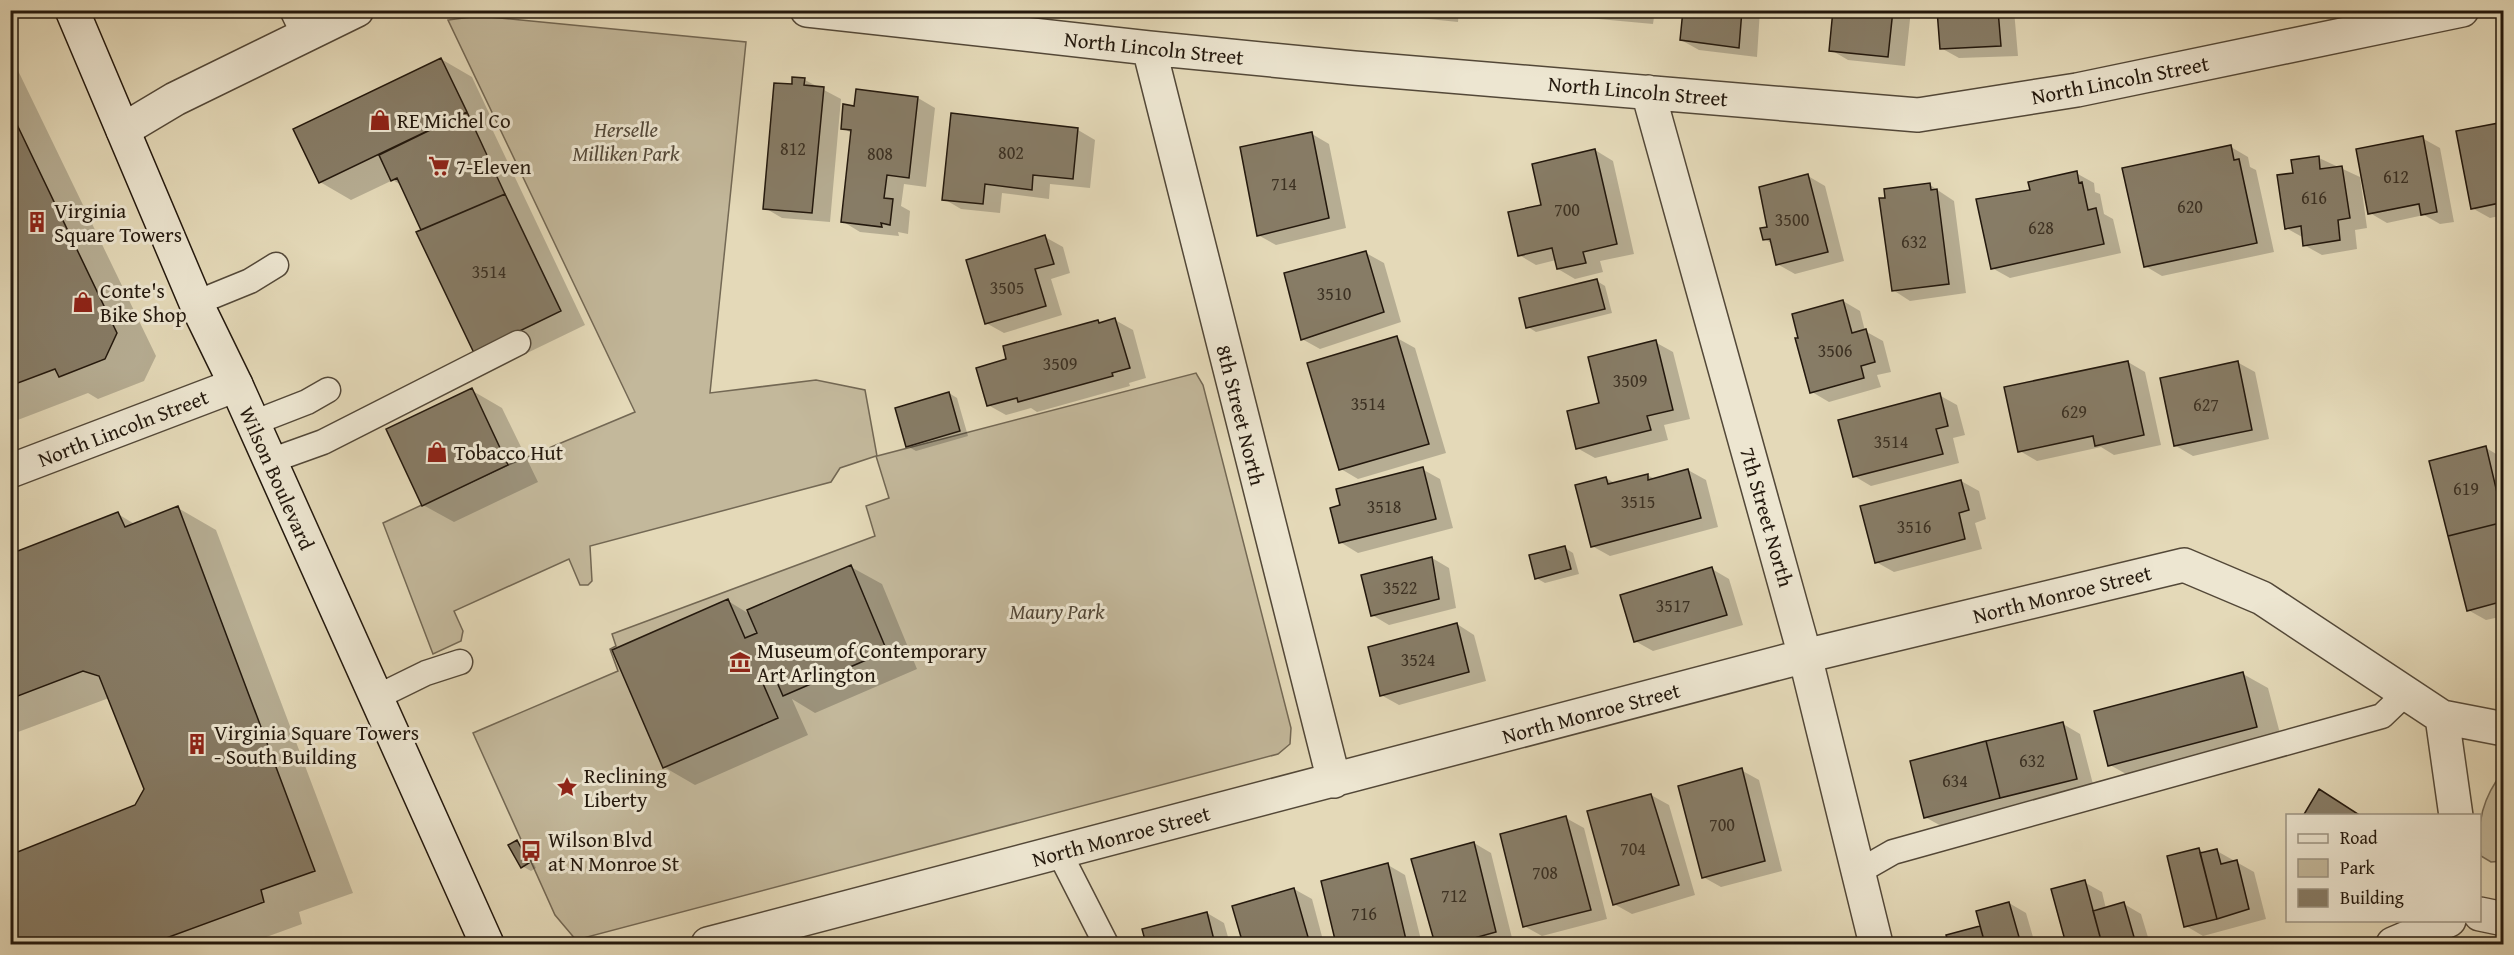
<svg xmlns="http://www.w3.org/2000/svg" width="2514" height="955" font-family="'Gentium Book Plus',serif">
<rect width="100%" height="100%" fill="#e4d9b8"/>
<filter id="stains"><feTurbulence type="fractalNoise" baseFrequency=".00333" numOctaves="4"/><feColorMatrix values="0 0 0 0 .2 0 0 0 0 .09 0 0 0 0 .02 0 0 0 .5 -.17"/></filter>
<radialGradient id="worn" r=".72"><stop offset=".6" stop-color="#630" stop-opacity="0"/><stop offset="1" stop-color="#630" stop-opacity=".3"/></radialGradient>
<path fill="#c3b89b" stroke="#736854" stroke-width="1.5" d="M479 16 746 42 710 393 816 380 865 390 877 456 1196 373 1203 385 1291 728 1290 744 1278 754 576 940 555 915 473 733 618 671 610 649 616 646 612 634 875 536 866 506 889 498 876 456 840 468 831 482 590 546 592 581 588 585H580L569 559 454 611 463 631 461 641 433 654 383 523 508 465 635 412 448 20Z
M2503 772V861L2491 862 2481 856C2475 825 2484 795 2503 772Z"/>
<path fill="#0003" d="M1407 10H1459L1458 22 1419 18Z
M1557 10H1655L1653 24 1566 16Z
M1684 10H1760L1757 57 1699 50 1681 40Z
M1835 10H1911L1905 66 1848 60 1831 50Z
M1939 10H2014L2018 56 1959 58 1941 48Z
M2050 10H2070L2055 14Z
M10 54 156 356 144 381 98 399 88 393 10 423Z
M441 59 472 77 497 130 493 131 585 325 500 366 475 352 401 185 393 180 351 200 320 182Z
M805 80 841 99 830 222 782 218 765 208 793 86Z
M918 98 935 108 926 187 904 184 901 206 910 211 908 234 898 232 899 236 860 232 842 221 853 134 843 128 855 107Z
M2504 123V215L2490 218 2472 208Z
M1078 130 1095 140 1090 188 1050 184 1049 199 1002 193 1000 213 961 209 944 199Z
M1312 134 1329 144 1346 228 1276 245 1258 235Z
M2422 138 2440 148 2454 222 2440 224 2424 215 2387 223 2370 213Z
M2231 147 2248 157 2250 167 2256 170 2274 252 2162 276 2145 266Z
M1595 150 1613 161 1634 254 1600 261 1603 272 1575 279 1558 269 1556 260 1536 265 1519 255 1543 206Z
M2319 158 2360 177 2367 228 2355 230 2357 249 2322 255 2304 245V238L2286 228 2295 174Z
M2076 173 2094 183 2095 192 2100 194 2104 214 2113 219 2121 253 2010 278 1992 268 2032 191Z
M1808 176 1825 186 1844 261 1795 274 1777 264 1773 244 1764 239 1768 228Z
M1930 185 1954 201 1966 293 1910 301 1893 290Z
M1045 237 1063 247 1070 273 1051 279 1062 315 1004 333 986 323Z
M1366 253 1384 263 1401 322 1320 349 1302 339Z
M1597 281 1605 286 1612 313 1536 332 1528 327Z
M1843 301 1860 311 1865 331 1883 341 1891 372 1877 375 1881 387 1829 402 1812 392Z
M1115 320 1133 330 1146 378 1129 383 1130 386 1037 412 1031 408 1006 415 988 405 1008 360 1097 321 1101 324Z
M1397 338 1415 348 1446 453 1358 479 1341 469Z
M1655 342 1673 352 1690 419 1664 425 1668 440 1595 458 1577 448 1601 404Z
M2128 362 2145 372 2161 445 2114 455 2101 447 2037 461 2020 451Z
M2237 362 2255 372 2269 439 2193 456 2176 446Z
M471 390 502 408 538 482 454 522 423 505Z
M949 393 957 398 968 436 916 451 907 446Z
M1939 395 1957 405 1965 435 1953 438 1959 463 1871 486 1854 476Z
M2486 448 2503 458 2504 616 2486 620 2468 610Z
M1422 469 1440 479 1453 528 1358 553 1340 542Z
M1688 470 1706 480 1718 527 1610 556 1592 546 1606 478 1616 484 1647 475 1655 479Z
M1961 481 1979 491 1986 519 1975 523 1982 549 1894 572 1876 562Z
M178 508 216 530 353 893 299 912 302 924 247 944H15L10 931 136 806 145 789 109 698 10 735V555L118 514 136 525Z
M1565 548 1573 553 1579 574 1545 583 1536 578Z
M1432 558 1449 568 1456 608 1389 625 1372 615Z
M851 567 882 584 917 669 815 713 792 699 808 735 695 785 664 767 728 601 751 615Z
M1712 569 1729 579 1743 625 1653 651 1635 641Z
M1457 624 1474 635 1486 681 1399 705 1381 695Z
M2243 674 2268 688 2282 741 2135 779 2110 765Z
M2063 724 2080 734 2094 788 1943 827 1925 817Z
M1741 770 1759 780 1782 871 1721 887 1703 877Z
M1651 795 1669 805 1695 895 1632 914 1614 904Z
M1566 818 1584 828 1607 919 1542 936 1524 926Z
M517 842 525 847 536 868 531 871 522 866Z
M1474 843 1491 853 1513 942 1504 944H1437L1412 860Z
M2199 850 2205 853 2217 851 2254 872 2266 919 2203 936 2186 926Z
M1388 865 1405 875 1422 944H1337L1322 882Z
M2084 882 2102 892 2106 909 2124 904 2141 914 2150 944H2067L2053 890Z
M1294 889 1312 899 1324 944H1244L1234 907Z
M2009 903 2026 913 2035 944H1950L1948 936 1982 927Z
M1207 913 1224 923 1230 944H1148L1144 930Z"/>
<path fill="#877c66" stroke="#23180d" stroke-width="1.5" d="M1590 10H1636V15Z
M1683 10H1742L1739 48 1680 40Z
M1833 10H1893L1888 57 1829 51Z
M1937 10H1998L2001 46 1940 49Z
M441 58 467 112 319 183 293 129Z
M792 77 805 78 804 85 824 87 812 213 763 209 774 83 792 84Z
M856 89 918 97 909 178 887 175 884 198 893 199 890 225 881 223 882 227 841 222 851 130 841 129 843 104 854 106Z
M10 110 117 333 105 359 59 377 55 369 10 386Z
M467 112 505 194 421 230 397 178 391 181 379 155Z
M951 113 1078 128 1073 179 1033 175 1032 190 985 184 983 204 942 200Z
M2504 122V223L2500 203 2471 209 2456 131Z
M1312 132 1329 218 1257 236 1240 147Z
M2423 136 2437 212 2421 215 2419 204 2368 214 2356 149Z
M2231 145 2234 160 2239 159 2257 243 2144 267 2122 168Z
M1595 149 1617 244 1583 252 1586 263 1557 269 1552 248 1518 256 1508 212 1541 205 1532 164Z
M2319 156 2320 169 2342 166 2350 218 2338 220 2340 240 2303 246 2301 226 2285 229 2277 175 2293 173 2291 160Z
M2077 171 2079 183 2082 182 2088 210 2096 208 2104 244 1991 269 1976 199 2030 190 2028 182Z
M1808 174 1828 252 1776 265 1770 239 1763 240 1760 228 1767 227 1759 187Z
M1930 183 1931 190 1937 189 1949 284 1892 291 1879 198H1885L1884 189Z
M505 194 561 311 474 353 416 232Z
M1045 235 1054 264 1035 269 1046 306 985 324 966 260Z
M1366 251 1384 312 1301 340 1284 273Z
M1597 279 1605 309 1526 328 1519 298Z
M1843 300 1852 333 1866 329 1875 362 1861 366 1864 378 1810 393 1795 338H1798L1792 314Z
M1115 318 1130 368 1112 373 1113 376 1018 402 1017 398 987 406 976 368 1006 359 1003 346 1098 320 1099 323Z
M1397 336 1429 444 1339 470 1307 363Z
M1656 340 1673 410 1647 416 1651 430 1576 449 1567 411 1599 403 1588 357Z
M2128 361 2144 435 2095 446 2093 436 2018 452 2004 387Z
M2238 361 2252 430 2174 446 2160 378Z
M472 388 508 465 422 506 386 429Z
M949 392 960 431 906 447 895 408Z
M1940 393 1948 426 1936 429 1943 454 1853 477 1838 420Z
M2486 446 2504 522 2448 536 2429 461Z
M1423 467 1436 519 1339 543 1330 508 1340 505 1336 489Z
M1688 469 1701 518 1591 547 1575 485 1606 477 1608 484 1648 474V480Z
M1961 480 1969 510 1959 513 1965 539 1875 563 1860 506Z
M178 506 315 871 261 890 264 902 150 944H14L10 935V855L135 805 144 789 99 676 83 671 10 699V554L118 512 125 527Z
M2504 522V601L2467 611 2448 536Z
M1565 546 1571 569 1535 579 1529 555Z
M1432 557 1439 599 1371 616 1361 575Z
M851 565 887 651 783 696 773 673 761 679 778 718 663 768 612 650 728 599 745 638 757 633 747 610Z
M1712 567 1727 615 1634 642 1620 595Z
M1457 623 1469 672 1380 696 1368 647Z
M2243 672 2257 727 2108 766 2094 711Z
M2063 722 2077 779 2000 798 1986 741Z
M1986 741 2000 798 1924 818 1910 761Z
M1742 768 1765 861 1702 878 1678 786Z
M2319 789 2361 816H2303Z
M1651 794 1679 885 1613 905 1587 811Z
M1566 816 1591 910 1523 927 1500 834Z
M517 840 529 863 521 868 508 845Z
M1474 842 1496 932 1453 944H1435L1411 859Z
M2199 848 2217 919 2184 927 2167 856Z
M2217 849 2221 864 2237 860 2249 909 2217 919 2200 853Z
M1388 863 1407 944H1336L1321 881Z
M2085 880 2102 944H2066L2051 889Z
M1294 888 1310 944H1243L1232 906Z
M2009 902 2021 944H1985L1976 911Z
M2124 902 2136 944H2102L2093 911Z
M1207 912 1215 944H1146L1142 929Z
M1980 926 1985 944H1949L1946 935Z"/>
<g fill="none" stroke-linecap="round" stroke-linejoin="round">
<defs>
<path id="lane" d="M292 10 305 37
M196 303 250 281 276 265
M253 423 307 402 328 390
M270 461 323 442 518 343
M375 698 426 673 460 662
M1059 852 1106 944
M1858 872 1893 852 2382 716 2406 693"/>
<path id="street" d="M807 10 1149 48 1354 68 1918 115 2077 90 2462 10
M1149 48 1334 781
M1648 92 1805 656 1876 944
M123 130 175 99 357 10
M10 471 236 385
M2442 717 2456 816
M2480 914 2504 919
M708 944 1805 656 2184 565 2262 598 2442 717 2504 729
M2393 944 2449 920"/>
<path id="secondary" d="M72 10 196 303 236 385 487 944"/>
</defs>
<use href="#lane" stroke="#534838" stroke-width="27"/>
<use href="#street" stroke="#534838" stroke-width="36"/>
<use href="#secondary" stroke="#23180d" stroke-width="36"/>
<use href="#lane" stroke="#ede6d1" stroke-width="24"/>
<use href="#street" stroke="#ede6d1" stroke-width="33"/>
<use href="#secondary" stroke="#ede6d1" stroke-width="33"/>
</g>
<defs>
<symbol id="shop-bare" viewBox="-9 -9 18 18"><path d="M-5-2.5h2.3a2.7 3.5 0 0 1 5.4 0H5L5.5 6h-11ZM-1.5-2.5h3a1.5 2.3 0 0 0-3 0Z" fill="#8f2418" stroke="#ede6d1" stroke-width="2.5" paint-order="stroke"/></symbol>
<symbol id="supermarket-bare" viewBox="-9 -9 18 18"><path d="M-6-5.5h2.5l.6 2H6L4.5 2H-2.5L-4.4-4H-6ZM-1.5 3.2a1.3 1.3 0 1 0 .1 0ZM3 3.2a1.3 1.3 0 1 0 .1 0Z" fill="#8f2418" stroke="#ede6d1" stroke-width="2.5" paint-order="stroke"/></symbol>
<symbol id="building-bare" viewBox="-9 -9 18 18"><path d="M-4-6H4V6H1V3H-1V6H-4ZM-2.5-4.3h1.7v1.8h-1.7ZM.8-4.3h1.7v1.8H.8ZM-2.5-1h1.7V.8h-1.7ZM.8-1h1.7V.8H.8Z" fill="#8f2418" stroke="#ede6d1" stroke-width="2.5" paint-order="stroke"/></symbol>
<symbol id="museum-bare" viewBox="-9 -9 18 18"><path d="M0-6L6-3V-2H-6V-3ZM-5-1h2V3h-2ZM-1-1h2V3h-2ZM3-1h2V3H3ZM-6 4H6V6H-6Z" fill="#8f2418" stroke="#ede6d1" stroke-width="2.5" paint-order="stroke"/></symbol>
<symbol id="sight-bare" viewBox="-9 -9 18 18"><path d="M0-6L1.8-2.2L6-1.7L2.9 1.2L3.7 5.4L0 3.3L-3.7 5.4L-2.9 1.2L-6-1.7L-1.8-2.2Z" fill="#8f2418" stroke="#ede6d1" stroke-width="2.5" paint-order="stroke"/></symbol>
<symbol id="bus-bare" viewBox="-9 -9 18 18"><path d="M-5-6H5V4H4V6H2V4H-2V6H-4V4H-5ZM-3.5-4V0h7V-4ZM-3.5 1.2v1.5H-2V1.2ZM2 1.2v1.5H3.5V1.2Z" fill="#8f2418" stroke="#ede6d1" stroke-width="2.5" paint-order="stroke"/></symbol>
</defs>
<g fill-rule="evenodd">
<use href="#shop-bare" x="365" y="105" width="30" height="30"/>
<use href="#supermarket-bare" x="424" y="151" width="30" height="30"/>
<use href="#building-bare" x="22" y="207" width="30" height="30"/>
<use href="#shop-bare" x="68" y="287" width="30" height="30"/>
<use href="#shop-bare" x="422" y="437" width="30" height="30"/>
<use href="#museum-bare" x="725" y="647" width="30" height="30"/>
<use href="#building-bare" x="182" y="729" width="30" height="30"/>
<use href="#sight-bare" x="552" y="772" width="30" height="30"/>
<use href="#bus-bare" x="516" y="836" width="30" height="30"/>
</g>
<g text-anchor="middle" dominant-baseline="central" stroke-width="6" stroke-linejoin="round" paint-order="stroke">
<g font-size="18" fill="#3c3123">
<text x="793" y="148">812</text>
<text x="1011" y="152">802</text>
<text x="880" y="153">808</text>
<text x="2396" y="176">612</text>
<text x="1284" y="183">714</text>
<text x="2314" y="197">616</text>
<text x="2190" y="206">620</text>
<text x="1567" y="209">700</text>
<text x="1792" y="219">3500</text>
<text x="2041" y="227">628</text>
<text x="1914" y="241">632</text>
<text x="489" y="271">3514</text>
<text x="1007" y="287">3505</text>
<text x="1334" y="293">3510</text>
<text x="1835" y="350">3506</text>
<text x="1060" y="363">3509</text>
<text x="1630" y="380">3509</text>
<text x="1368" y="403">3514</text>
<text x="2206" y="404">627</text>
<text x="2074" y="411">629</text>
<text x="1891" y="441">3514</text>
<text x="2466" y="488">619</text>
<text x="1638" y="501">3515</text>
<text x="1384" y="506">3518</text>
<text x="1914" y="526">3516</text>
<text x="1400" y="587">3522</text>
<text x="1673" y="605">3517</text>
<text x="1418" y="659">3524</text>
<text x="2032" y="760">632</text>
<text x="1955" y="780">634</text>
<text x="1722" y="824">700</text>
<text x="1633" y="848">704</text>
<text x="1545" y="872">708</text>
<text x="1454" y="895">712</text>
<text x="1364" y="913">716</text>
</g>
<g font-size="21" fill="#23180d" stroke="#ede6d1">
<text transform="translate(1154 48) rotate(6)">North Lincoln Street</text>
<text transform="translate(2120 80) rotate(-11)">North Lincoln Street</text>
<text transform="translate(1638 91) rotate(5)">North Lincoln Street</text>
<text transform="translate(1241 415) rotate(76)">8th Street North</text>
<text transform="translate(123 428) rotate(-21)">North Lincoln Street</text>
<text transform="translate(277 478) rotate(66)">Wilson Boulevard</text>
<text transform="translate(1767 517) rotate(74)">7th Street North</text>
<text transform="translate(2062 594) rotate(-14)">North Monroe Street</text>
<text transform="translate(1591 713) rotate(-15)">North Monroe Street</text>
<text transform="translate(1121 836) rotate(-15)">North Monroe Street</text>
</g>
<g font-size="21" fill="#23180d" stroke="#ede6d1" text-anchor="start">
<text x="397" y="120">RE Michel Co</text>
<text x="456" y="166">7-Eleven</text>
<text x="54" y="210">Virginia<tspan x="54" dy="24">Square Towers</tspan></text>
<text x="100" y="290">Conte's<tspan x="100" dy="24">Bike Shop</tspan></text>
<text x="454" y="452">Tobacco Hut</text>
<text x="757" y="650">Museum of Contemporary<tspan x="757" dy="24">Art Arlington</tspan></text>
<text x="214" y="732">Virginia Square Towers<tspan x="214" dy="24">- South Building</tspan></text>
<text x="584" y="775">Reclining<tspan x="584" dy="24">Liberty</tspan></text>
<text x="548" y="839">Wilson Blvd<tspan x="548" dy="24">at N Monroe St</tspan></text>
</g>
<g font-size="21" font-style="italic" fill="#534838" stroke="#ede6d1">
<text x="626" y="129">Herselle<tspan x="626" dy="24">Milliken Park</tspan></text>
<text x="1057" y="611">Maury Park</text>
</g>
</g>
<rect width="2514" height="955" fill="none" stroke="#e4d9b8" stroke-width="36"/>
<rect x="12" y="12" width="2490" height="931" fill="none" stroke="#23180d" stroke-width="3"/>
<rect x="18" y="18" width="2478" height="919" fill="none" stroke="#23180d" stroke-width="1.5"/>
<rect x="2286" y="814" width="195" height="108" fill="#ede6d1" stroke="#9c9483" stroke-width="1.5"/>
<rect x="2298" y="834" width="30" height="9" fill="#ede6d1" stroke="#9c9483" stroke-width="1.5"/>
<text x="2340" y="844" font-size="18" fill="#23180d">Road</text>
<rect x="2298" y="859" width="30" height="18" fill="#c3b89b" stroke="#9c9483" stroke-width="1.5"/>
<text x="2340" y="874" font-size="18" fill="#23180d">Park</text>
<rect x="2298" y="889" width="30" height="18" fill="#877c66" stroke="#9c9483" stroke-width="1.5"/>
<text x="2340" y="904" font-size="18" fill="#23180d">Building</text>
<rect width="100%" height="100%" filter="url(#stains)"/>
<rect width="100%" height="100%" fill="url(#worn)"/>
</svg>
